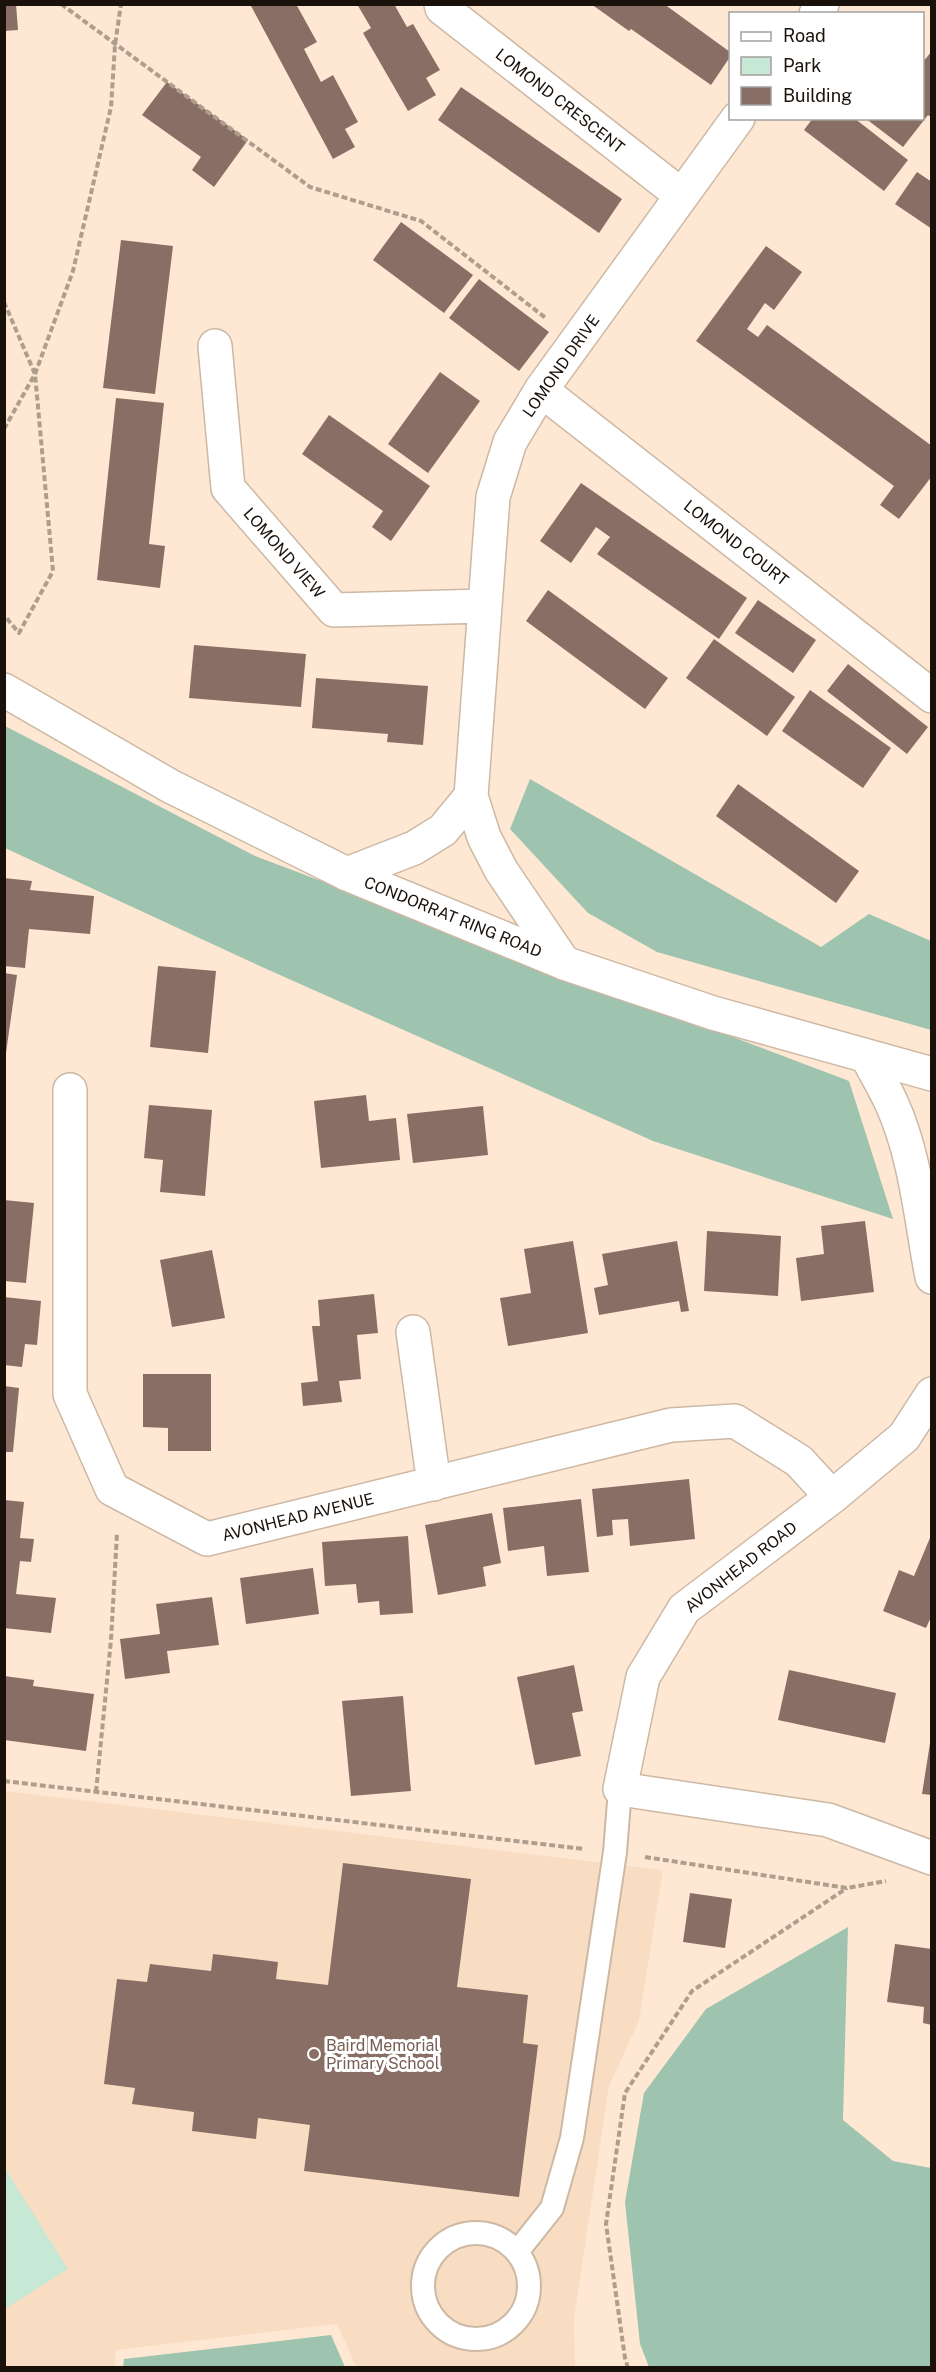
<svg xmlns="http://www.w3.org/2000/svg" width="936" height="2372" font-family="'Public Sans',sans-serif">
<rect width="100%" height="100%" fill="#fee8d3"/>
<path fill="#f9ddc2" d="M5 1791 663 1870 639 2021 609 2086 574 2319 575 2367H356L337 2324 116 2350 115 2367 5 2368Z"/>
<path fill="#c7e8d5" d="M4 2167 68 2269 5 2309H4Z"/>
<path fill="#9ec3ae" d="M5 726 255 856 849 1081 893 1219 653 1141 262 967 5 848Z
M530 779 821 947 869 914 931 941V1030L657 952 588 913 510 829Z
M848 1927 843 2120 893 2161 931 2168V2367H649L640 2344 625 2202 644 2093 706 2009Z
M331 2335 345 2367H123L124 2359Z"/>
<path fill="#896e65" d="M4 4H16L18 30 4 31Z
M250 4H296L317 42 304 49 321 82 333 75 358 122 345 129 355 147 333 159Z
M357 4H394L407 27 413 24 440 70 426 78 436 95 408 111 363 33 371 28Z
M591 4H664L730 52V57L711 85 631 29 629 31Z
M932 51V118L928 115 903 147 865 118H922V63Z
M167 82 248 140 214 187 192 170 201 157 142 115Z
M461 87 622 199 599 233 438 120Z
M813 118H854L908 160 884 191 804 130Z
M917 172 932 182V229L895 204Z
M401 222 473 275 444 313 373 260Z
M121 240 173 246 155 394 103 388Z
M766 246 802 272 774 310 765 303 747 329 758 337 767 325 932 446V476L899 519 880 505 894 486 696 341Z
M479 279 549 332 519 371 449 318Z
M440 372 480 401 428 473 388 444Z
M116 398 164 403 149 544 165 546 160 588 97 580Z
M329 415 430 486 391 541 372 527 383 511 302 454Z
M581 483 747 598 719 639 597 554 610 537 596 527 571 563 540 541Z
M548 590 668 678 645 709 526 621Z
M758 600 816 640 793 673 735 633Z
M714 639 795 697 767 736 686 678Z
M194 645 306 654 301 707 189 698Z
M848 664 928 727 907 754 827 691Z
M316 678 428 686 423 745 387 742 388 734 312 728Z
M810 690 891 748 863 788 782 731Z
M738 784 859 871 836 903 716 816Z
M4 878 32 881 30 890 94 896 90 934 29 929 25 968 4 966Z
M158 966 216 971 208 1053 150 1047Z
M4 973 17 975 6 1053H4Z
M366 1095 369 1121 396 1118 400 1160 321 1168 314 1101Z
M149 1105 212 1110 205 1196 160 1192 163 1160 144 1158Z
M483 1106 488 1155 413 1163 407 1114Z
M4 1200 34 1203 26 1283 4 1281Z
M865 1221 874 1292 801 1301 796 1258 824 1254 821 1226Z
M707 1231 781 1236 778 1296 704 1291Z
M573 1241 588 1333 508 1346 500 1298 531 1293 524 1249Z
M677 1241 689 1311 681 1312 679 1301 599 1315 594 1288 608 1285 602 1254Z
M212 1250 225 1318 172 1327 160 1260Z
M374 1294 378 1333 357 1335 361 1379 339 1381 342 1402 303 1406 301 1383 318 1381 312 1326H320L318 1300Z
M4 1297 41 1301 37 1345 25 1344 22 1367 4 1365Z
M143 1374H211V1451H168V1428L143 1427Z
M4 1386 19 1388 13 1452H4Z
M689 1479 695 1539 630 1546 628 1519 612 1520 613 1535 597 1537 592 1489Z
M581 1499 589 1572 547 1576 544 1546 508 1551 503 1508Z
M4 1500 24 1502 20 1538 34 1539 31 1562 20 1561 16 1594 56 1598 51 1633 4 1628Z
M492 1513 501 1563 483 1567 486 1586 438 1595 425 1525Z
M932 1533V1615L926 1628 883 1611 899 1570 914 1576Z
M408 1536 413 1613 380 1615 379 1601 358 1603 356 1584 325 1586 322 1542Z
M313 1568 319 1614 246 1624 240 1578Z
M212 1597 219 1645 167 1651 170 1673 125 1679 120 1639 160 1634 156 1604Z
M574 1665 583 1711 572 1713 581 1756 535 1765 517 1677Z
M789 1670 896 1693 885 1743 778 1720Z
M4 1676 34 1680 33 1686 94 1694 86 1751 4 1740Z
M403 1696 411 1791 351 1796 342 1701Z
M930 1743H932V1795L922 1794Z
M343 1863 471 1879 457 1987 528 1995 523 2043 538 2045 519 2197 304 2171 310 2125 258 2118 256 2139 192 2131 194 2112 132 2104 135 2088 104 2084 117 1979 147 1982 150 1964 211 1971 213 1954 278 1962 276 1979 328 1985Z
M690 1893 732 1899 725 1948 683 1942Z
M895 1944 932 1949V2025L923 2023 924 2007 887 2002Z"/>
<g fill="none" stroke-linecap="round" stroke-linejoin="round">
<defs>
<path id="service" d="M423 2286a53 53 0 1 1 106 0a53 53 0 1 1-106 0Z
M517 2252 552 2208 572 2138 615 1852 620 1789"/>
<path id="minor" d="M441 4 442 8 681 195
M816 14 822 4
M215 346 228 488 334 610 485 606
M541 390 932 696
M347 874 414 848 443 830 471 796
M564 963 501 870 484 837 471 796 493 497 510 442 541 390 738 118
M868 1058C875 1072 884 1087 891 1102 916 1156 921 1220 932 1277
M70 1090V1394L112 1489 207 1539 671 1425 735 1421 799 1461 832 1497
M413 1332 434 1484
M932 1394 904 1437 832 1497 684 1609 643 1677 620 1789 828 1820 932 1858"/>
<path id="tertiary" d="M4 690 170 786 347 874 564 963 713 1013 932 1074"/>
</defs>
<use href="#service" stroke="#cdb8a4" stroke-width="26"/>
<use href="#minor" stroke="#cdb8a4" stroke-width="36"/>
<use href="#tertiary" stroke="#cdb8a4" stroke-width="36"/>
<path stroke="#af9d8d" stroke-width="4" stroke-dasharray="6 3" stroke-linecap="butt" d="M61 4 310 187 421 221 547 319
M4 302 35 374 53 571 19 633 4 615
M4 429 35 374 73 271 111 107 115 45 121 4
M4 1781 584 1849
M96 1792 111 1640 117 1533
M645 1857 847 1888 886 1881
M628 2368 625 2358 606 2224 625 2093 692 1991 847 1888"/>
<use href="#service" stroke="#fff" stroke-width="22"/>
<use href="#minor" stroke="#fff" stroke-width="33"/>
<use href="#tertiary" stroke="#fff" stroke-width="33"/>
</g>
<circle fill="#8d6e63" stroke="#fff" stroke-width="2" cx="314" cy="2054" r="6"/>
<g text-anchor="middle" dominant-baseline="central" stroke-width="6" stroke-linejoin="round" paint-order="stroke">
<g font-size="16" fill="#19110a" stroke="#fff">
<text transform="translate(560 101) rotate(38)">LOMOND CRESCENT</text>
<text transform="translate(561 366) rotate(-55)">LOMOND DRIVE</text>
<text transform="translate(736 543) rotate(38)">LOMOND COURT</text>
<text transform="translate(284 553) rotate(49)">LOMOND VIEW</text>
<text transform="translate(453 917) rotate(22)">CONDORRAT RING ROAD</text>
<text transform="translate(298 1517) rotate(-14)">AVONHEAD AVENUE</text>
<text transform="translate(741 1567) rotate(-38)">AVONHEAD ROAD</text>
</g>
<g font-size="16" fill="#785e54" stroke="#fff" text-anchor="start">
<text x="326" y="2045">Baird Memorial<tspan x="326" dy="18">Primary School</tspan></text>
</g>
</g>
<rect width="936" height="2372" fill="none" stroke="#19110a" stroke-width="12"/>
<rect x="729" y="12" width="195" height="108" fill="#ffffff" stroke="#a3a09d" stroke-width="1.5"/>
<rect x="741" y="32" width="30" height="9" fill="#ffffff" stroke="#a3a09d" stroke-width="1.5"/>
<text x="783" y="42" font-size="18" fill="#19110a">Road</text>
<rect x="741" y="57" width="30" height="18" fill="#c7e8d5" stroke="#a3a09d" stroke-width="1.5"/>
<text x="783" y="72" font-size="18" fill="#19110a">Park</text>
<rect x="741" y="87" width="30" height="18" fill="#896e65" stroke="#a3a09d" stroke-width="1.5"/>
<text x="783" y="102" font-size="18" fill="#19110a">Building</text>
</svg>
